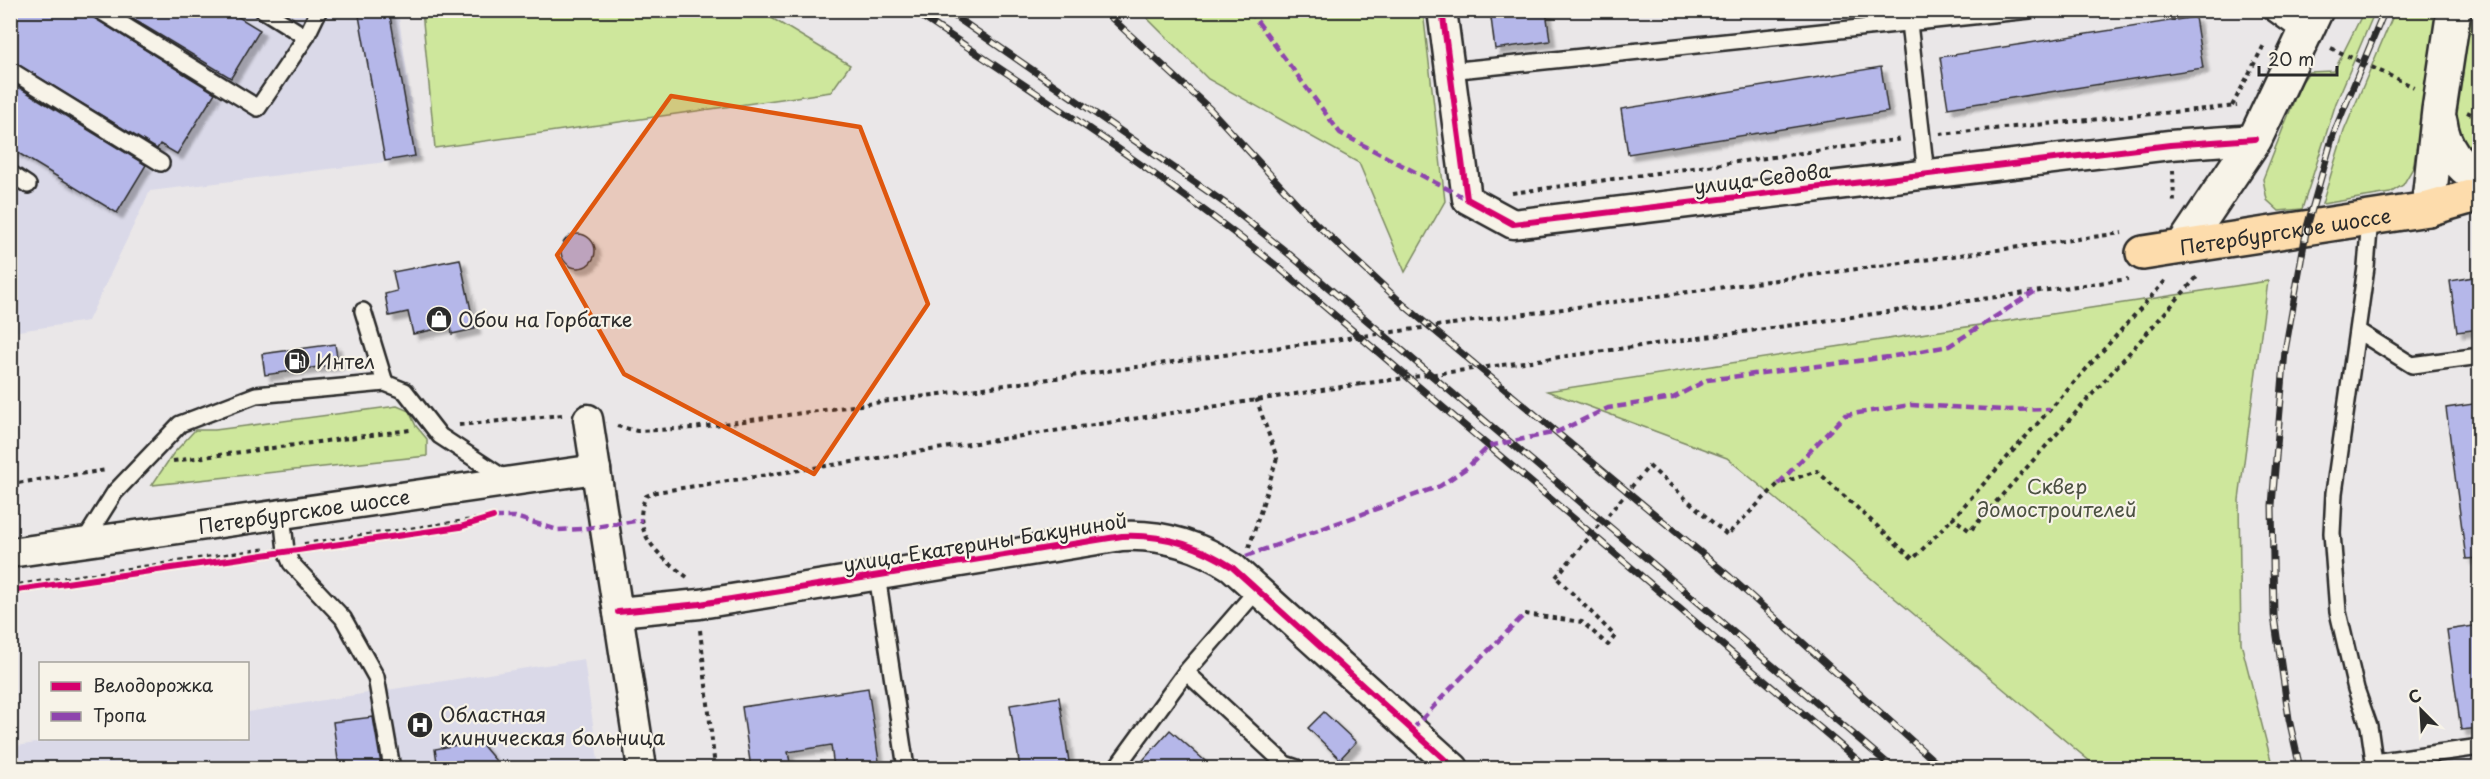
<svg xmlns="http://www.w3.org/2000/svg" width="2490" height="779" font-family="'Playpen Sans',sans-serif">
<defs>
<filter id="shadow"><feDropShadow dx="5.5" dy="5.5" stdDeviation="1.5" flood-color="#0004"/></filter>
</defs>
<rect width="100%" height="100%" fill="#eae7e8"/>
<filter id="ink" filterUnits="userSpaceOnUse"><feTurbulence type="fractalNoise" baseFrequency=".0167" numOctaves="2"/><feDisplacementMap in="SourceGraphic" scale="12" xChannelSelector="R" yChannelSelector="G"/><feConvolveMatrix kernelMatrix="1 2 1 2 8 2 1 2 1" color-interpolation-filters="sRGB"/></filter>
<g filter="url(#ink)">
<path fill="#dad9e8" d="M11 11H398L419 158 150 191 88 321 11 332Z
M584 659 599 768H11L10 747 68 738H248V712Z"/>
<path fill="#cee79c" stroke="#7c8964" stroke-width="1.5" d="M422 11H760L850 65 831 92 435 148Z
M1140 11H1423L1445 201 1405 272 1359 163 1208 79Z
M2364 11H2375L2336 103 2302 209 2279 211 2267 200 2263 179 2301 83 2309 72 2334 71Z
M2395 11H2441L2413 168 2403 185 2390 193 2322 204 2344 131Z
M2470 11H2479V158L2458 133 2455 108Z
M2268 281 2239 500 2241 643 2273 768H2098L1727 458 1547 391Z
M397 406 409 411 416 426 427 439V456L152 485 173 454 195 430H215Z"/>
<path fill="#b5b7e9" stroke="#2b2b2b" stroke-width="1.5" filter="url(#shadow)" d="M10 10H89L94 18 215 93 177 154 160 144 157 149 10 60Z
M118 10H227L260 30 231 78Z
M358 10H389L415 156 385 161Z
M1490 10H1546L1550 41 1495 49Z
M2195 17 2203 68 1948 108 1940 57Z
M1881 67 1888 112 1628 154 1621 109Z
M10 82 146 165 117 213 10 148Z
M561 251a17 17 0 1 1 34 0a17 17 0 1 1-34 0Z
M460 259 475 329 452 334 451 326 413 334 408 312 389 316 385 294 397 291 393 272Z
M2480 276V329L2457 332 2450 281Z
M335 344 338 364 265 375 262 354Z
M2480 403V558L2466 559 2446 408Z
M2480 625V728L2461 730 2447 630Z
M868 688 880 768H834L831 745 788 752 791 768H751L742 707Z
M1059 697 1070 768H1020L1010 705Z
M1324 712 1356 742 1340 759 1308 728Z
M373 717 381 764 339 768 333 722Z
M1170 730 1213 768H1136Z
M479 741 502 768H438L435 749Z"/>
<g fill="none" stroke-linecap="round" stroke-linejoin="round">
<defs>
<path id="service" d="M99 10 258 108 306 37 319 10
M263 10 306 37
M2269 10 2305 36
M1909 23 1926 174
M10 70 161 163
M1449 71 2030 10
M10 173 28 185
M2370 218 2366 267 2334 493 2332 533 2338 612 2356 689 2369 726 2375 768
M363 311 385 383
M2358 331 2412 365 2480 356
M282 514 286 551 291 563 343 618 376 677 392 768
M83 543 115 492 180 424 256 395 385 383 405 391 440 436 507 480
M877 575 906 768
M1258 589 1186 672 1285 764 1297 768
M2374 762 2480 747
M1116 768 1186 672"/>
<g id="minor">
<path d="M1442 10 1467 199 1513 224 2170 145 2255 139"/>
<path d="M588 419 642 768"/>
<path id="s1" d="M10 553 596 469"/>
<path d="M618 612 700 604 1122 536C1162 534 1198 545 1232 567L1454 768"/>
</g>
<path id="tertiary" d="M2440 121C2443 146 2458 166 2480 179
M2428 209 2439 110 2454 10
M2183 246 2255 139 2316 10"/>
<g id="primary">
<path id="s2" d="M2143 253 2428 209 2480 194"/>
</g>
</defs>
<use href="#service" stroke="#2b2b2b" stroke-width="20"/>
<use href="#minor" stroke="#2b2b2b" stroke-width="33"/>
<use href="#tertiary" stroke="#2b2b2b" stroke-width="38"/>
<use href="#primary" stroke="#2b2b2b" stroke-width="38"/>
<path stroke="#2b2b2b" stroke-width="4" stroke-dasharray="4.5 4.5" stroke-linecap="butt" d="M2331 48 2414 87
M2232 106 2265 43
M2467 112 2480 118
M1940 134 2237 106
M2173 170 2174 204
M1512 193 1903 139
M2165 281 1953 518 1970 531 2197 277
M1452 324 2122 233
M1502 365 2128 279
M459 425 562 415
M617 426 637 431 693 428 1311 343
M173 461 410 430
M1649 466 1727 535 1778 484 1817 471 1913 559 1953 518
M10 484 107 470
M304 544 493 517
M1249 548 1277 458 1256 398
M687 577C660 557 629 532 646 496L656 492 1361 384
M10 586 267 549
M1525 614 1582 622 1608 645 1615 636 1556 577
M700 630 715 768"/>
<use href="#service" stroke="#f7f3e8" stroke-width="15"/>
<use href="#minor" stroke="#f7f3e8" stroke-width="28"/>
<use href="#tertiary" stroke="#f7f3e8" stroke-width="33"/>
<use href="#primary" stroke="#fddcac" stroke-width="33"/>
<defs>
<path id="rail" d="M912 10C1036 93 1162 174 1278 267L1867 768
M946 10 1229 206 1289 254 1893 768
M1103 10 1210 109 1314 222 1405 306 1730 577 1942 768
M2300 768 2289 719 2274 616 2272 505 2285 351 2307 227 2333 135 2385 10"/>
</defs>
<use href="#rail" stroke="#2b2b2b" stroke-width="7"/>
<use href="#rail" stroke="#f7f3e8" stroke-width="4.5" stroke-dasharray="14" stroke-linecap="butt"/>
<path stroke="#2b2b2b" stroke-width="4" stroke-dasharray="4.5 4.5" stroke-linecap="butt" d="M1311 343 1452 324
M1361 384 1502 365
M1556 577 1649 466"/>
<path stroke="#8e44ad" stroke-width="4.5" stroke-dasharray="9 4.5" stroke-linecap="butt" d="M1249 10 1340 133 1467 199
M1778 484 1845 415 1911 405 2007 410 2050 409
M493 517H515L558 530 581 529 642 520
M1246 556 1440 486 1468 467 1489 446 1557 432 1608 408 1673 398 1707 380 1889 357 1949 346 2034 292
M1412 730 1450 689 1525 614"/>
<defs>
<path id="cycleway" d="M1442 10 1467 199 1513 224 2170 145 2255 139
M10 591 460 527 493 517
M618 612 700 604 1122 536C1162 534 1198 545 1232 567L1454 768"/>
</defs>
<use href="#cycleway" stroke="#f7f3e8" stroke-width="10"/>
<use href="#cycleway" stroke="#d6006c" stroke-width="6"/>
</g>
</g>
<path fill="#df570e" fill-opacity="0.2" stroke="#df570e" stroke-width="4.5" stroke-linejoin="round" d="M671 96 860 127 928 304 814 474 624 374 557 255Z"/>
<defs>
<symbol id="shop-disc" viewBox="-11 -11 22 22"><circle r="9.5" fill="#2b2b2b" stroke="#f7f3e8"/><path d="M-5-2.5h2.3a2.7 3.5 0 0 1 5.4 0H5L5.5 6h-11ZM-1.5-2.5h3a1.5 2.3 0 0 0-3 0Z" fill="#fff"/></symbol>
<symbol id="fuel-disc" viewBox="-11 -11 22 22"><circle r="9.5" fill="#2b2b2b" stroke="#f7f3e8"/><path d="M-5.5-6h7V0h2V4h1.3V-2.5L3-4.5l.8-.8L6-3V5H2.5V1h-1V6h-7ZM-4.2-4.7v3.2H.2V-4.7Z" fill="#fff"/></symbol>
<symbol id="hospital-disc" viewBox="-11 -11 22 22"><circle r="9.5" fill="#2b2b2b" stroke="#f7f3e8"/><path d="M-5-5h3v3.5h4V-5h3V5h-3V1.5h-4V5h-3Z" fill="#fff"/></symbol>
</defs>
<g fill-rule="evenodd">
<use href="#shop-disc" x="424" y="304" width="30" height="30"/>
<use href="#fuel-disc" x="282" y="346" width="30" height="30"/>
<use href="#hospital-disc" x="405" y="710" width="30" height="30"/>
</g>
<g text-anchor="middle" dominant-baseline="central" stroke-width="4.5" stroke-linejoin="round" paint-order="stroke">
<g font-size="20" fill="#2b2b2b" stroke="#f7f3e8">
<text transform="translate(1762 178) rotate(-7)">улица Седова</text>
<text stroke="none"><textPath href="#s2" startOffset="144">Петербургское шоссе</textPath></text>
<text stroke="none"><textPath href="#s1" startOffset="297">Петербургское шоссе</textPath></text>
<text transform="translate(985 542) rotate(-9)">улица Екатерины Бакуниной</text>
</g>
<g font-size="20" fill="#2b2b2b" stroke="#f7f3e8" text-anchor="start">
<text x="458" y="319">Обои на Горбатке</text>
<text x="316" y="361">Интел</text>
<text x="440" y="714">Областная<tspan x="440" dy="23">клиническая больница</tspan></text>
</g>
<g font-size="20" fill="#4c5142" stroke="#f7f3e8">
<text x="2057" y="486">Сквер<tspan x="2057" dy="23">домостроителей</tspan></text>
</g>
</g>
<rect width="2490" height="779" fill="none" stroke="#f7f3e8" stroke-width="36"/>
<rect x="18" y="18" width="2454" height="743" fill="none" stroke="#2b2b2b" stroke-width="2" filter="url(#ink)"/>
<rect x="39" y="662" width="210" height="78" fill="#f7f3e8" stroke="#a5a39c" stroke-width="1.5"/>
<rect x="51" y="682" width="30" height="9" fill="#d6006c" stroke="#a5a39c" stroke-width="1.5"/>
<text x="93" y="692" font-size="18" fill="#2b2b2b">Велодорожка</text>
<rect x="51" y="712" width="30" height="9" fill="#8e44ad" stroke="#a5a39c" stroke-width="1.5"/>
<text x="93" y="722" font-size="18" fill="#2b2b2b">Тропа</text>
<g transform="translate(2421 710) rotate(336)" stroke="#f7f3e8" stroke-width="4.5" paint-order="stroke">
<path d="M0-4.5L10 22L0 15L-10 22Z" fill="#2b2b2b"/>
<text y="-9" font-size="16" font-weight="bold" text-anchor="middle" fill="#2b2b2b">С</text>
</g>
<path d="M2259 66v9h78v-9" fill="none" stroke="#2b2b2b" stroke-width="3"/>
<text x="2268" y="66" font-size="18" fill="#2b2b2b" stroke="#f7f3e8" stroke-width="4.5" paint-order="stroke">20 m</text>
</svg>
